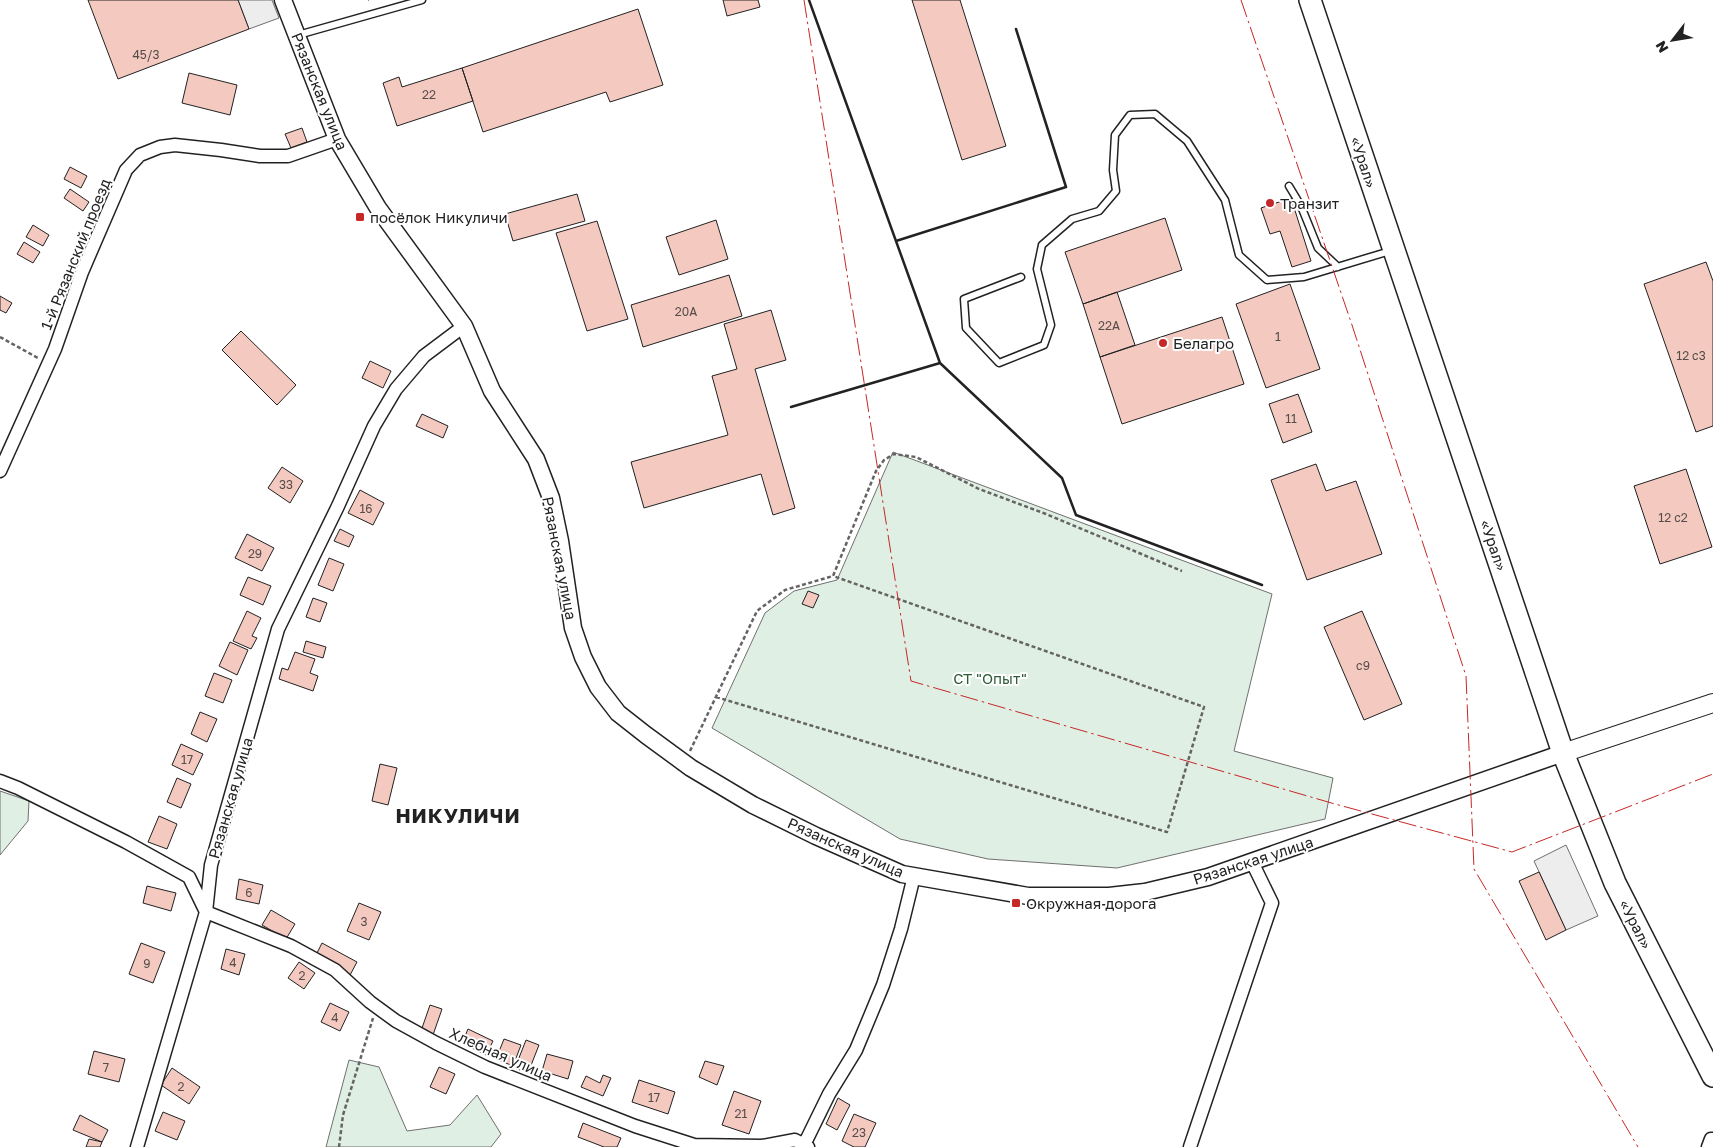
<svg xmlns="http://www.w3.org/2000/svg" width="1713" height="1147" font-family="'Golos Text',sans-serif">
<rect width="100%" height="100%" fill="#fff"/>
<path fill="#e0efe3" stroke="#6f6f6f" d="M893 452 1272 594 1234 751 1333 778 1325 819 1117 868 988 859 900 839 712 728 765 613 794 591 837 580Z
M0 791 29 801 28 821 0 855Z
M349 1060 379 1067 407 1131 450 1125 477 1095 501 1134 491 1147H326Z"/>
<path fill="#ededed" stroke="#6f6f6f" d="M238 0H272L279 18 249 29Z
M1566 845 1598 916 1566 930 1534 861Z"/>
<path fill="#f3c9c0" stroke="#222" d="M88 0H238L249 29 118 79Z
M723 0H758L760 7 727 16Z
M912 0H960L1006 146 962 160Z
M638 9 663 85 610 102 606 92 483 132 462 68Z
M462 68 473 101 397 126 383 83 399 77 402 87Z
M189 73 237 85 230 115 182 103Z
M302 128 307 142 291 148 285 134Z
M70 167 87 176 81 188 64 179Z
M70 189 89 202 83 211 64 198Z
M577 194 585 221 513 241 505 214Z
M1291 198 1311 261 1292 267 1280 231 1270 234 1261 208Z
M1165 218 1182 270 1083 304 1065 252Z
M716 220 728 259 679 275 666 237Z
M597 221 628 319 587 331 556 233Z
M33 225 49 235 43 246 26 237Z
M24 242 40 252 33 263 17 254Z
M1706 262 1713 281V426L1696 432 1644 284Z
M729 275 742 316 643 347 631 305Z
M1290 284 1320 369 1266 388 1236 304Z
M1117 292 1135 345 1100 357 1083 304Z
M0 296 12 303 6 313 0 310Z
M771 310 786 360 755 369 795 508 773 515 761 474 644 508 631 462 728 435 712 376 737 369 724 324Z
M1222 317 1244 384 1122 424 1100 357Z
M241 331 296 385 277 405 222 350Z
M370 361 391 371 383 388 362 378Z
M1298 394 1312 432 1283 443 1269 404Z
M422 414 448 426 443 438 416 426Z
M1316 464 1326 491 1356 481 1382 554 1307 580 1271 480Z
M282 467 303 481 290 503 268 488Z
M1686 469 1712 547 1660 564 1634 486Z
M360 490 384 503 373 525 348 513Z
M340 529 354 536 349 547 334 541Z
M247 534 274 548 262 571 235 558Z
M329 558 344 564 333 591 318 585Z
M248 577 271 586 263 605 240 595Z
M808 591 819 595 813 608 802 604Z
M313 598 327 603 320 622 306 617Z
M247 611 261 618 252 636 257 638 251 649 233 641Z
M1362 611 1402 704 1364 720 1324 627Z
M306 641 326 647 323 658 303 652Z
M230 642 248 650 237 675 219 666Z
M295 652 315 659 310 673 318 676 313 691 279 679 282 668 288 670Z
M214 673 232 680 223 703 205 696Z
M200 712 217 719 207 742 191 734Z
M181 744 203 754 193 775 172 765Z
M380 764 397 768 388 805 372 801Z
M177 778 191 784 181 808 167 802Z
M159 816 177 824 167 849 148 842Z
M1539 872 1566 930 1546 940 1519 881Z
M239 879 263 885 259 904 236 899Z
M147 886 176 893 171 911 143 903Z
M359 903 381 912 369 940 347 931Z
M271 910 295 924 286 939 262 925Z
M141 943 165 952 153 983 129 974Z
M322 943 357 962 349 977 314 959Z
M226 949 245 954 239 975 221 969Z
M299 962 315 973 304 989 288 978Z
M330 1003 349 1012 340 1031 321 1022Z
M430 1005 442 1009 433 1035 421 1031Z
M468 1029 493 1041 486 1055 462 1043Z
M504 1039 521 1045 513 1066 496 1059Z
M526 1040 539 1045 528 1073 515 1068Z
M94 1051 125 1059 119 1082 88 1074Z
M547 1054 573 1061 568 1079 542 1071Z
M705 1061 724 1066 717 1085 699 1077Z
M439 1067 455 1074 446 1094 430 1087Z
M172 1068 200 1087 189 1104 161 1085Z
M603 1075 611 1078 603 1096 581 1087 586 1076 600 1083Z
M639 1080 675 1092 668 1114 632 1102Z
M734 1091 761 1101 749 1134 722 1125Z
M838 1098 850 1105 837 1130 826 1124Z
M163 1112 185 1121 177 1140 155 1131Z
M854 1114 876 1123 865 1147H854L842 1141Z
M80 1115 108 1130 102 1142 73 1130Z
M583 1123 621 1138 617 1147H604L578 1137Z
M89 1139 102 1142 100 1147H86Z"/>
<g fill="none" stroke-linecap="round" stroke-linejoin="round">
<defs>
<path id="service" d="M298 35 422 0
M1289 186 1301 206 1318 248 1338 267
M1021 277 964 299 966 328 999 363 1044 345 1051 325 1037 269 1042 245 1072 219 1099 211 1116 191 1113 170 1115 135 1130 115 1155 114 1187 141 1225 200 1239 255 1267 280 1304 277 1390 251"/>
<path id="minor" d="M0 471 55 349 82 272 126 170 140 155 160 147 175 145 221 150 260 156H288L337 139
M0 781 18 788 126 842 189 877 206 912
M206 912 291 946 335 970 370 1002 396 1021 436 1043 485 1067 635 1126 694 1145 762 1146 795 1140 808 1147
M804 1145 829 1094 856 1050 883 985 901 929 914 876
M137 1147 206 912 211 865 278 629 338 506 374 426 396 389 424 356 464 326
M1190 1147 1272 903 1252 862
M1708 1147 1711 1139H1713"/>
<path id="tertiary" d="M283 0 337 139 378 208 464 326 492 391 536 459 551 498 560 541 573 628 583 657 598 687 618 713 646 735 691 768 753 805 816 836 902 874 1028 896H1109L1145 892 1208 877 1563 753"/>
<path id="secondary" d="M1563 753 1713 703"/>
<path id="trunk" d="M1310 0 1563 753 1615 883 1713 1076"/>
</defs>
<use href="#service" stroke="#222" stroke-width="9"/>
<use href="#minor" stroke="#222" stroke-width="15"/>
<use href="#tertiary" stroke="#222" stroke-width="19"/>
<use href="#secondary" stroke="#222" stroke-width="20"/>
<use href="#trunk" stroke="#222" stroke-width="24"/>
<path stroke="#646464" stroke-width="2.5" stroke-dasharray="4 2.5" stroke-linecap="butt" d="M0 337 38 358
M716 697 1167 832 1204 707 833 576
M690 751 757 611 785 590 833 576 876 471 884 460 894 454 916 457 979 489 1046 514 1182 571
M339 1147 343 1115 373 1018"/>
<use href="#service" stroke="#fff" stroke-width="6"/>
<use href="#minor" stroke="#fff" stroke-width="12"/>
<use href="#tertiary" stroke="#fff" stroke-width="16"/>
<use href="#secondary" stroke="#fff" stroke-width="18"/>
<use href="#trunk" stroke="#fff" stroke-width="21"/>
<path stroke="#222" stroke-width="1" stroke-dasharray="6 2.5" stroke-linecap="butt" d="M368 0H369"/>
<path stroke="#222" stroke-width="2.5" d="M809 0 940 363
M896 241 1066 187 1016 29
M791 407 940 363 1062 478 1076 515 1262 585"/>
<path stroke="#c62828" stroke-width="1" stroke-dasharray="18 4 2.5 4" stroke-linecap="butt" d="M804 0 911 681 1335 804 1512 852 1713 774
M1241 0 1352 325 1466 676 1474 869 1638 1147"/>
</g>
<g fill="#c62828" stroke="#fff" stroke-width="2">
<circle cx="1270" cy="203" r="5"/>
<rect x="355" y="212" width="10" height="10" rx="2.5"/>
<circle cx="1163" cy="343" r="5"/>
<rect x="1011" y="898" width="10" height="10" rx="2.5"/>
</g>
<g text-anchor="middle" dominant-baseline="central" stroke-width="4" stroke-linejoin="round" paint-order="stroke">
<g font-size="12" fill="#564c4a">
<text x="146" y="54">45/3</text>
<text x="429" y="94">22</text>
<text x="686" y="311">20А</text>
<text x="1109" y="325">22А</text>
<text x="1278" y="336">1</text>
<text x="1691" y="355">12 с3</text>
<text x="1291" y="418">11</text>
<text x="286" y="484">33</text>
<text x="366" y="508">16</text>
<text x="1673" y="517">12 с2</text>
<text x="255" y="553">29</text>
<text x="1363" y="665">с9</text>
<text x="187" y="759">17</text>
<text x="249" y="892">6</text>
<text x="364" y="921">3</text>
<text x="233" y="962">4</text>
<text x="147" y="963">9</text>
<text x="302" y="975">2</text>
<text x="335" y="1017">4</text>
<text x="106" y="1067">7</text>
<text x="181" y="1086">2</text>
<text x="654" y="1097">17</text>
<text x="741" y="1113">21</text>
<text x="859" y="1132">23</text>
</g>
<g font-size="15" fill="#222" stroke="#fff">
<text transform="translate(320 91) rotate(68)">Рязанская улица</text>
<text transform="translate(1364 162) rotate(72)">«Урал»</text>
<text transform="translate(75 254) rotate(-68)">1-й Рязанский проезд</text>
<text transform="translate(1494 545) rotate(71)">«Урал»</text>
<text transform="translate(560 558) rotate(79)">Рязанская улица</text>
<text transform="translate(230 798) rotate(-74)">Рязанская улица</text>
<text transform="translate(846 847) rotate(24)">Рязанская улица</text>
<text transform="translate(1253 860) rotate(-18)">Рязанская улица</text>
<text transform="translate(1636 924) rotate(63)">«Урал»</text>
<text transform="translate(501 1054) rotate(24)">Хлебная улица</text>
</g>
<g font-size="15" fill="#222" stroke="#fff" text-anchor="start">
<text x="1280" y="203">Транзит</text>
<text x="370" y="217">посёлок Никуличи</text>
<text x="1173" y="343">Белагро</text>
<text x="1026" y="903">Окружная дорога</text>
</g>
<g font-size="15" fill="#2f5e38" stroke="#fff">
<text x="990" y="678">СТ "Опыт"</text>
</g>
<g font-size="20" font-weight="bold" letter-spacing="1" fill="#222" stroke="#fff">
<text x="458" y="815">НИКУЛИЧИ</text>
</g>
</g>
<g transform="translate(1673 40) rotate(239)" stroke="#ffffff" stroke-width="4" paint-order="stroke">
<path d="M0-4L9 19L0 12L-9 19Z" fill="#222222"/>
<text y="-8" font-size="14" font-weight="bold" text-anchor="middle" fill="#222222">N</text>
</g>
</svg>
